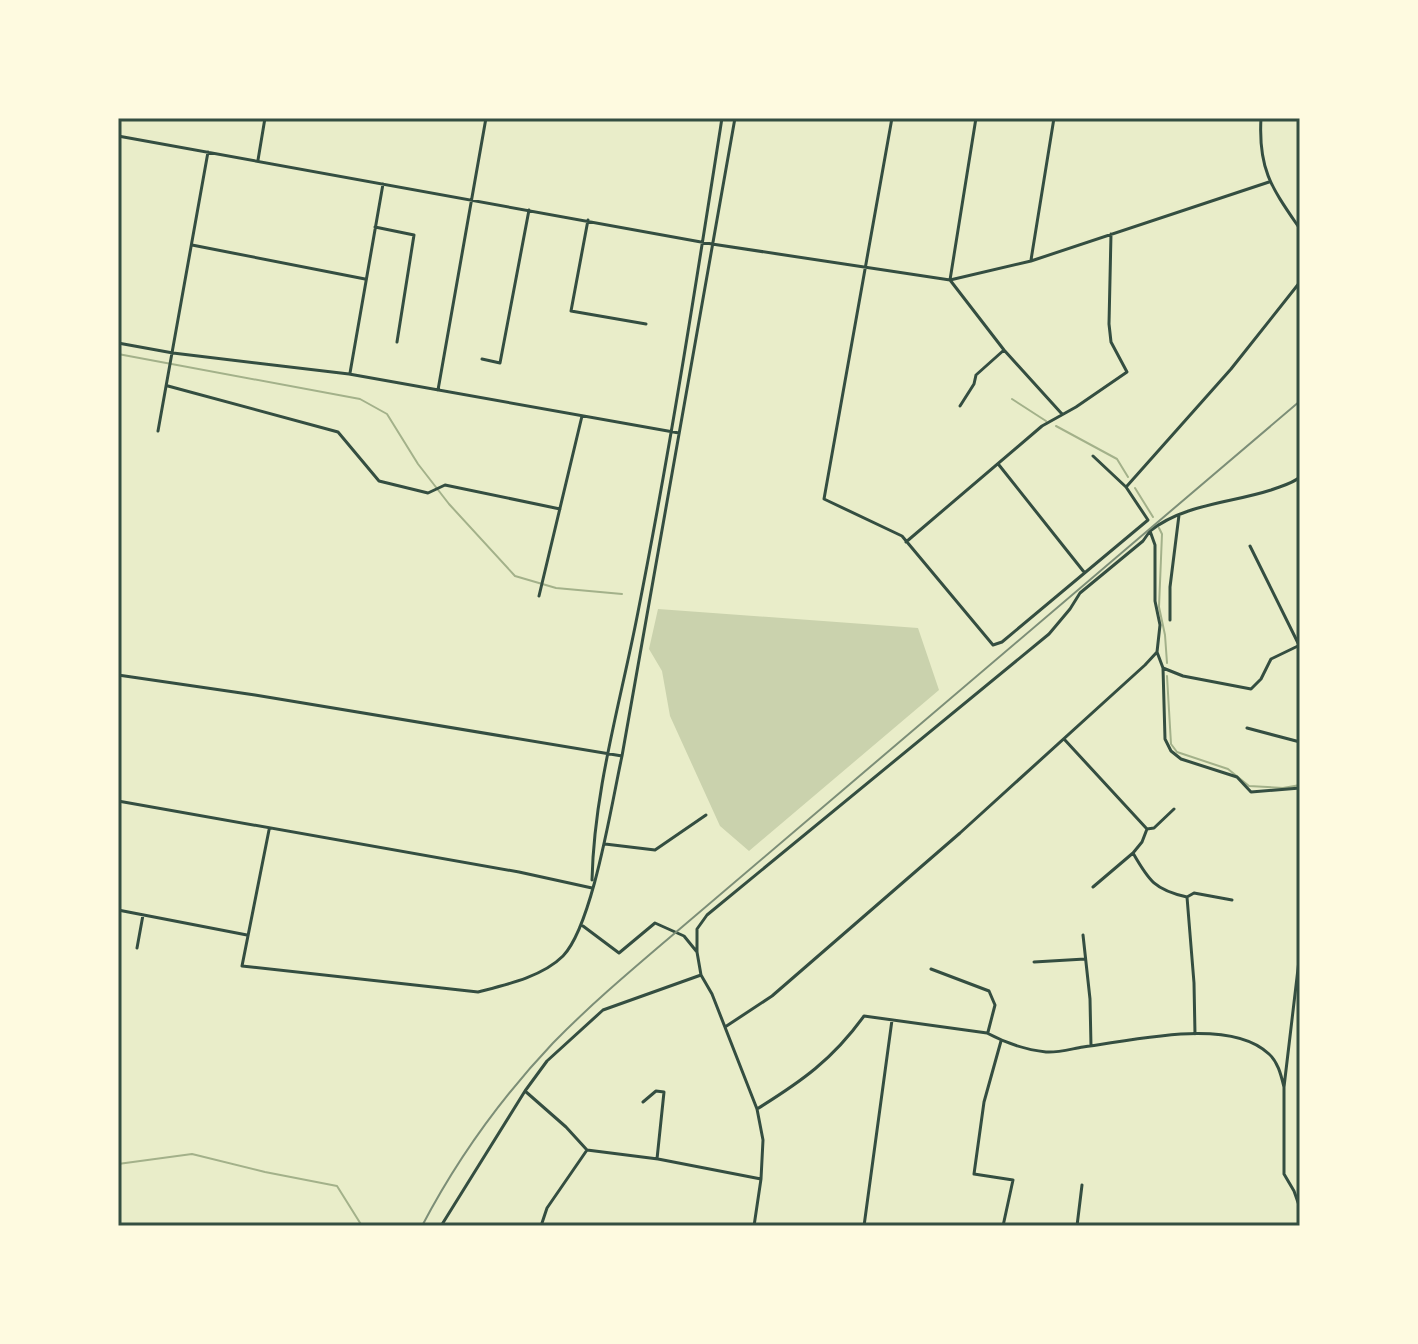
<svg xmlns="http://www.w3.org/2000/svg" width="1418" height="1344" font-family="Raleway,sans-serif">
<rect width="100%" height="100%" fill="#e9edc9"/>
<path fill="#cad2ad" d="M658 609 918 628 939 690 749 851 720 826 670 716 662 671 649 649Z"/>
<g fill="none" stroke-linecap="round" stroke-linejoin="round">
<path stroke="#a3b18a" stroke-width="2" d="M118 354 360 399 387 414 418 464 449 504 515 576 556 588 622 594
M1012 399 1046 421
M1056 426 1117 459 1128 477
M1135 488 1153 517
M1159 528 1162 534 1159 607 1165 635 1167 663
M1167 676 1171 744 1177 752 1228 769 1249 786 1283 788 1300 785
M118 1164 192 1154 265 1172 337 1186 362 1226"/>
<path stroke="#344e41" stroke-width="3" d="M892 118 824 499 902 536 993 645 1002 642 1148 520 1126 487 1093 456
M976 118 950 280 1004 350 1062 414
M1261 118C1258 170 1272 188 1300 229
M118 136 712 244 950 280 1031 261 1269 182
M258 160 265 118
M588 220 571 311 646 324
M375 227 414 235 397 342
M192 245 365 279
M1031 260 1054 118
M118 343 173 353 349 374 679 433
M482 359 500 363 529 210
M350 373 383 184
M168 386 338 432 379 481 428 493 445 485 560 509
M438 390 486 118
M960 406 974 384 976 375 1004 350
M158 431 208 152
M999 465 1084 572
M1127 486 1231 369 1300 282
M906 542 1042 426 1076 407 1127 372 1111 342 1109 324 1111 234
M1250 546 1299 645
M539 596 582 416
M1170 620V587L1179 515
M1157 652 1163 668 1165 739 1171 751 1181 759 1237 777 1251 792 1300 788
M1163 668 1183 676 1251 689 1261 679 1271 659 1300 645
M118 675 255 695 622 756
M1247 728 1300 742
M1064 739 1147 829
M118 801 519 872 592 888
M269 830 242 966 478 992C505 985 542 977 563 956 593 925 612 801 622 756L735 118
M605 844 655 850 706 815
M1133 853 1142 842 1147 829 1154 828 1174 809
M592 880C594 791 620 704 637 617 670 451 696 284 722 118
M1093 887 1133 853C1149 881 1155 890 1187 897L1194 983 1195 1034
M1187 897 1194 893 1232 900
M118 910 247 935
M583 926 619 953 655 923 684 936 697 952
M1083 935 1090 999 1091 1046
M137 948 143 915
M1300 952 1284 1087V1174L1294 1191 1300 1208
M1034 962 1085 959
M931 969 989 991 995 1005 988 1032
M725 1027 772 996 960 833 1145 665 1157 652 1160 625 1155 601V545L1150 531C1184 504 1231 503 1271 490 1281 486 1292 484 1300 477
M1001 1041 984 1102 974 1174 1013 1180 1003 1226
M525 1091 566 1127 587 1150 658 1159 761 1179
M643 1102 656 1091 664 1092 657 1159
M757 1109C802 1081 832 1060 864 1016L987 1033C1004 1042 1026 1050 1046 1052 1057 1053 1071 1049 1083 1047 1131 1041 1230 1016 1269 1054 1278 1062 1281 1075 1284 1087
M441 1226 525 1091 547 1061 603 1010 701 975
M541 1226 547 1208 587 1150
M754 1226 761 1179 763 1140 757 1109 712 994 701 975 697 952V929L707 915 1049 634 1070 609 1080 593 1143 541 1150 531
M864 1226 892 1020
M1077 1226 1082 1185"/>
<path stroke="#7c8e77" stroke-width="2" d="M422 1226C457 1159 501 1098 553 1043 591 1004 634 968 675 933L1300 401"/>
</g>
<rect width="1418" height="1344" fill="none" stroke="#fefae0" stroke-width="240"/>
<rect x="120" y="120" width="1178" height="1104" fill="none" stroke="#344e41" stroke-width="3"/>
</svg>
